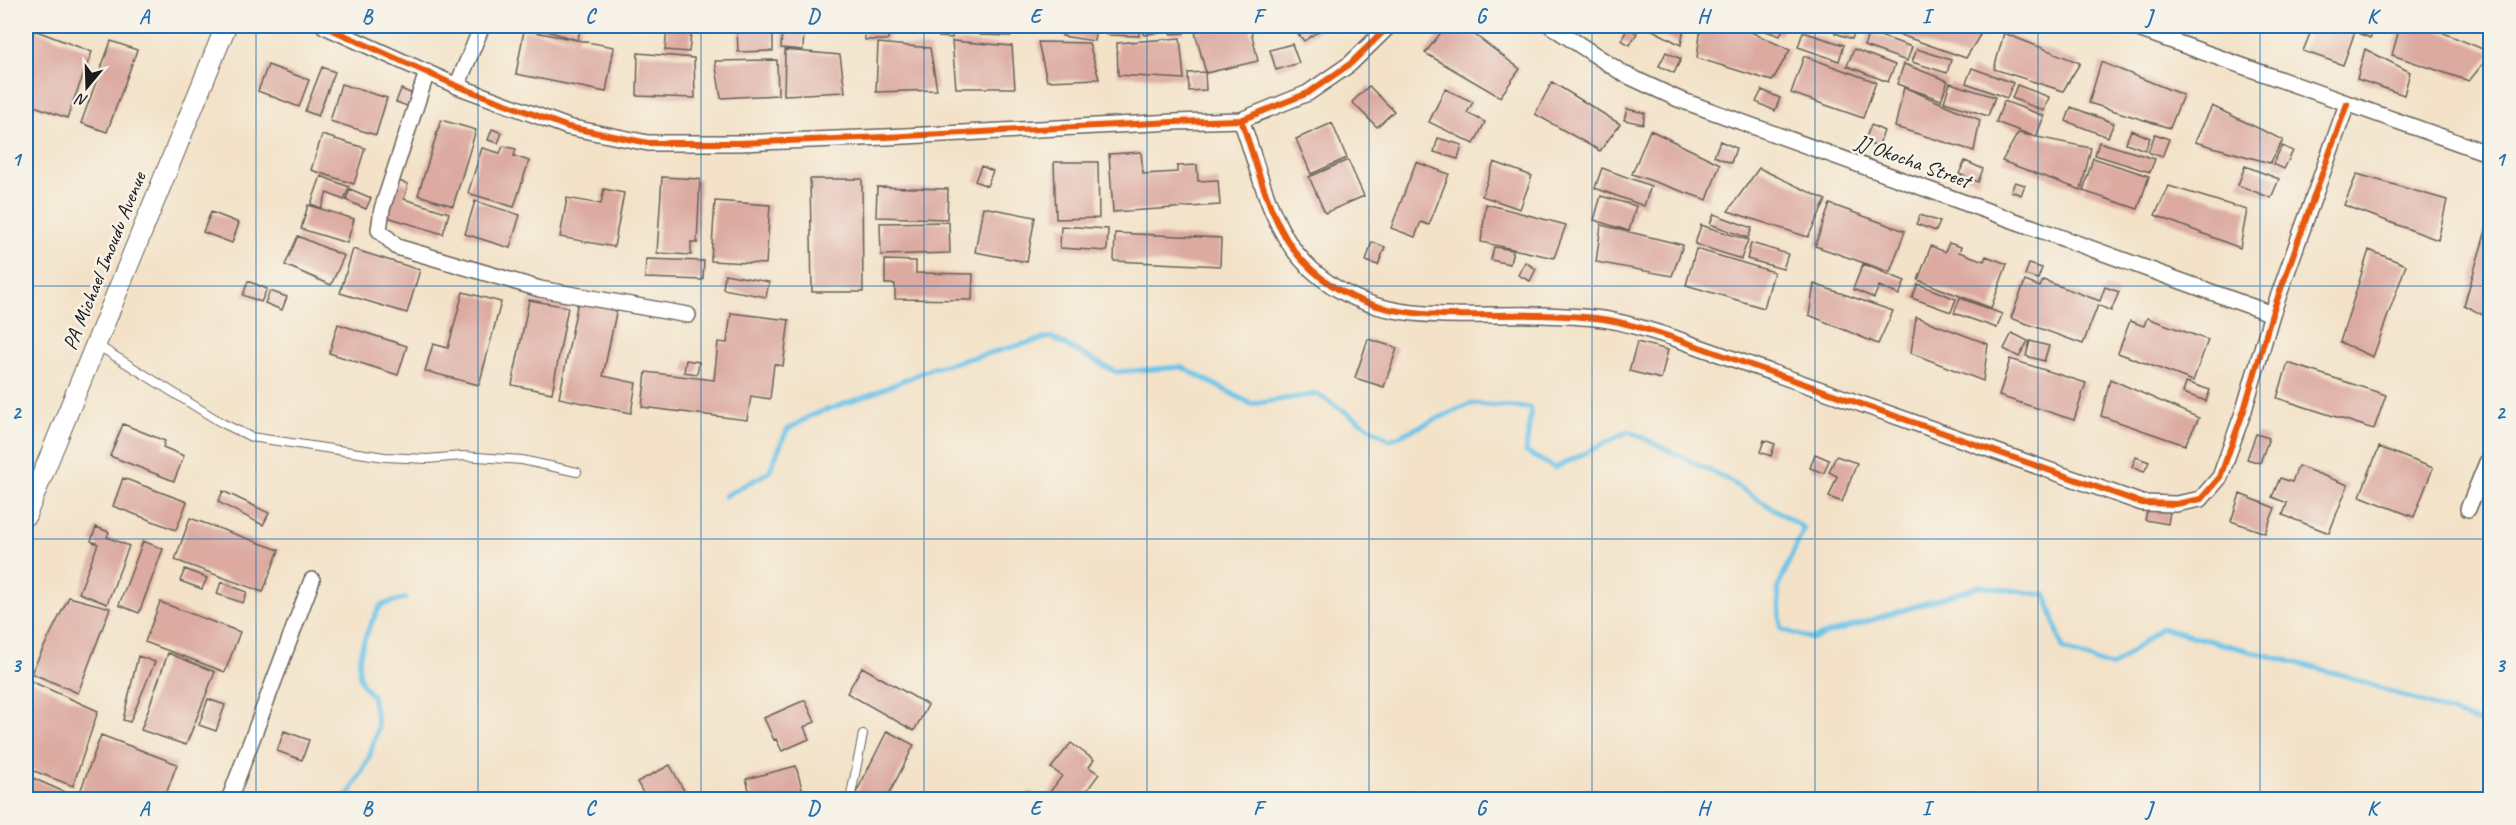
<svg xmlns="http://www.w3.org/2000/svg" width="2516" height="825" font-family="Caveat,sans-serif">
<rect width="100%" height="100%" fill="#f7f3e8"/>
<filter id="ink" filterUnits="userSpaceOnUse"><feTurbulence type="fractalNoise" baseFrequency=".0167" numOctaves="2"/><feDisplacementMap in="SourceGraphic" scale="12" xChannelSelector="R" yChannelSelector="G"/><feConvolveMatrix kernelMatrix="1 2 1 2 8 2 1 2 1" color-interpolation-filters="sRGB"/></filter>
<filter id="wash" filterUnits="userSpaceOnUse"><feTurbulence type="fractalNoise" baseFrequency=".008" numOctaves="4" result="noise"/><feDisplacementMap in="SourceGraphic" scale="24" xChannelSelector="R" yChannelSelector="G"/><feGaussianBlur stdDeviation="1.35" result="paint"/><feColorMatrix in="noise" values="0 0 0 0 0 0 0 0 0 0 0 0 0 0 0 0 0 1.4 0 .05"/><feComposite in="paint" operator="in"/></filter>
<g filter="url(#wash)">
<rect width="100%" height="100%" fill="#f3e2c8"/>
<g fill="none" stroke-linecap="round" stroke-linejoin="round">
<path stroke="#6bc3e8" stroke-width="5" d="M725 496 769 472 787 430 812 415 869 395 933 368 1051 337 1116 372 1182 367 1251 404 1317 394 1390 440 1470 404 1531 408 1526 452 1555 468 1629 431 1723 477 1804 528 1778 587 1781 629 1811 639 1980 586 2046 595 2063 649 2112 667 2161 628 2343 675 2490 726
M346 800 369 758 378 727 372 695C345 674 367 629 381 605L406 598"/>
</g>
<g id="blocks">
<path fill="#dcaaa1" d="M531 26H582L577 40Z
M667 26H692L689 52 665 50Z
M864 26H888V40H865Z
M940 26H953L952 38 939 37Z
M980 26H1012L1011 36 980 35Z
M1030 26H1055L1054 33 1030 32Z
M1063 26H1096L1094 41 1062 36Z
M1106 26H1139V36L1106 35Z
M1142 26H1166L1167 30 1144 35Z
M1169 26H1184V33L1170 34Z
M1222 26H1250L1258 61 1206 73 1195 32Z
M1292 26H1326L1304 41Z
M1446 26H1463L1520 69 1500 97 1425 53Z
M1645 26H1684L1681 45Z
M1701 26H1738L1790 50 1772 81 1697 58Z
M1752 26H1784L1780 36Z
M1837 26 1856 28 1852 39 1835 33Z
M1894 26H1961L1980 35 1966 58 1892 32Z
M2313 26H2357L2343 65 2303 51Z
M2361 26H2375L2370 38 2359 33Z
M2400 26H2427L2490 52V55L2469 81 2392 55Z
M1628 28 1637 33 1630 45 1621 40Z
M773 29V51L738 52 737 31Z
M782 29 804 31 803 50 781 48Z
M34 30 92 52 67 118 26 103V38L31 40Z
M524 30 614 47 606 92 516 74Z
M1803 32 1844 45 1839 61 1798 47Z
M1869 32 1912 47 1907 61 1864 46Z
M2004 33 2080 63 2063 91 1994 69Z
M1180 38 1184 79 1118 75 1117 43Z
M111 41 137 50 107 132 81 123Z
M952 41 1012 46 1015 88H956Z
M1038 42 1089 43 1099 79 1047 81Z
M878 43 930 48 937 90 876 92Z
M1292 44 1299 63 1276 70 1270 50Z
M1854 49 1895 65 1888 82 1847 66Z
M1917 49 1951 60 1947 73 1912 62Z
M2365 49 2410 72 2404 95 2357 79Z
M785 50 840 55 845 92 784 95Z
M1666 52 1681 59 1674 73 1659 66Z
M638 53 694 58 695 98 637 96Z
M1804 56 1876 82 1863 118 1791 93Z
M777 60 778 95 721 98 715 61Z
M2101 62 2183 95 2170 128 2089 103Z
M1904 64 1948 81 1941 100 1897 84Z
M268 65 309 80 299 107 258 91Z
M322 67 335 72 318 116 305 111Z
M1972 68 2013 83 2007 98 1966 83Z
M1205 72 1206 90 1189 91 1188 73Z
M1552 82 1620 124 1600 151 1535 114Z
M1950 83 1995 97 1988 116 1944 102Z
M341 84 387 98 376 135 330 121Z
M2017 85 2049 97 2044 111 2012 98Z
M1369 86 1394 111 1377 127 1352 102Z
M1904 87 1980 120 1974 151 1895 127Z
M401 89 415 95 410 107 396 102Z
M1445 89 1473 102 1467 113 1485 122 1474 144 1429 122Z
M1762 90 1780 98 1775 111 1756 102Z
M2004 101 2044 116 2036 137 1996 122Z
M2212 106 2283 140 2270 163 2195 142Z
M2071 107 2114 123 2108 137 2066 121Z
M1627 109 1645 113 1643 124 1624 120Z
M441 120 476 130 453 206 418 195Z
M1332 123 1347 158 1311 174 1296 139Z
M1871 125 1884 131 1878 147 1864 142Z
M492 129 502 133 498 143 488 140Z
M1650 130 1720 164 1707 200 1632 174Z
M2131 130 2150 138 2145 150 2126 143Z
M2018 133 2091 148 2081 190 2002 161Z
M2155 134 2169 139 2162 157 2148 152Z
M322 135 365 148 354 184 311 170Z
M1438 138 1462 145 1458 159 1434 152Z
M1720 141 1736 148 1731 163 1714 156Z
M2099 142 2155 159 2150 172 2095 155Z
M503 146 516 149 514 156 529 161 514 207 468 193 482 148 500 153Z
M2282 146 2293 151 2284 169 2273 164Z
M1141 152 1143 174 1177 172V166L1197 165 1198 181 1218 180 1220 205 1113 212 1109 154Z
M2093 158 2149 176 2138 209 2083 191Z
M1348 160 1364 196 1325 213 1309 177Z
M1965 161 1983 169 1978 182 1959 174Z
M1054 162H1098L1099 218 1056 219Z
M1416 162 1449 174 1429 225 1421 222 1415 237 1391 228Z
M1494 162 1532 176 1520 209 1482 196Z
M981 166 993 171 987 186 975 181Z
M2245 166 2279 179 2271 198 2238 185Z
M1602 168 1651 186 1644 206 1595 188Z
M1759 168 1826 200 1808 237 1728 211Z
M2357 174 2447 200 2438 240 2344 205Z
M321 176 349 187 344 200 327 193 321 208 311 204Z
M662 177 700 179 697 243 691 242V255L657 253Z
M810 179H862L863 292H812Z
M395 180 408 184 404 199 449 213 443 234 384 216Z
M2015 182 2025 185 2021 195 2011 191Z
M2169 186 2247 210 2240 248 2155 215Z
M877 187 948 189 947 219 876 217Z
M350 189 371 198 366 209 346 200Z
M604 189 624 193 614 247 560 237 567 198 601 204Z
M1601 196 1636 206 1629 231 1594 220Z
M475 201 520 215 510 248 465 234Z
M715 201 770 205 766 264 711 261Z
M1486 204 1566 225 1554 258 1481 242Z
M1830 204 1905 231 1890 272 1815 246Z
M308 205 354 219 347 243 301 229Z
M983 207 1035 217 1027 262 975 252Z
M211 212 239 223 232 243 203 232Z
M1714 214 1752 228 1748 238 1710 224Z
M1920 215 1940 222 1936 231 1916 224Z
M2490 217V319L2464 305Z
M949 222 950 253 881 255 880 223Z
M1601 225 1683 245 1672 276 1596 262Z
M1701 225 1748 240 1741 259 1695 244Z
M1061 226 1108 229 1107 251 1060 248Z
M1115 233 1221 238 1220 266 1114 261Z
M298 236 344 256 331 285 285 265Z
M1372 242 1385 247 1378 265 1366 261Z
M1751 243 1788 254 1783 269 1747 259Z
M1949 243 1961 247 1959 252 1984 261 1986 256 2007 264 1991 308 1918 280 1931 246 1945 252Z
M1494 247 1513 250 1510 264 1491 260Z
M353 249 420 270 407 313 340 293Z
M1696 249 1774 272 1764 308 1686 285Z
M2369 250 2406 265 2373 357 2340 342Z
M646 259 704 261 703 280 645 278Z
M885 260 916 261V273L973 274 972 300 895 299V284H885Z
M1525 262 1536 269 1530 281 1518 275Z
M1863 264 1905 281 1899 295 1879 286 1874 298 1853 289Z
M2029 264 2042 268 2038 279 2025 275Z
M725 274 769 282 766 297 723 289Z
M2043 280 2100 301 2105 287 2119 292 2111 311 2098 305 2083 344 2011 318 2025 281 2040 287Z
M248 281 267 289 261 302 243 295Z
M1814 284 1893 311 1878 344 1809 315Z
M1918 284 1956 299 1951 312 1912 298Z
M270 291 287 297 282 310 265 303Z
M463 292 501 302 479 385 425 371 433 344 448 348Z
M1960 298 2002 314 1997 328 1954 313Z
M529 300 568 307 552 393 512 385Z
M578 301 617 308 603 376 636 383 631 413 559 398Z
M731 313 789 320 783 366 774 364 770 399 751 396 747 420 642 407 646 372 714 380 718 342 727 343Z
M1916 317 1988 344 1983 381 1911 353Z
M2147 318 2208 340 2193 381 2118 353 2130 321 2144 326Z
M338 324 407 346 398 375 329 353Z
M2012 333 2028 341 2019 357 2004 349Z
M1368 339 1397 348 1384 387 1355 378Z
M2030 341 2049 346 2044 361 2026 356Z
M1637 342 1668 350 1661 379 1629 371Z
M2010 359 2086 383 2074 420 1999 396Z
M686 360 699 362 697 374 684 372Z
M2288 363 2386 395 2374 429 2277 398Z
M2110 379 2199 418 2185 445 2101 416Z
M2186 382 2210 390 2206 401 2183 393Z
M123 424 165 441 163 447 184 456 174 481 110 456Z
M2256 434 2269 438 2260 463 2247 459Z
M1764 440 1775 444 1771 456 1760 452Z
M2379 447 2433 468 2414 517 2360 496Z
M1815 454 1829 460 1824 473 1810 468Z
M1836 456 1857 463 1842 502 1829 497 1837 476 1829 472Z
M2136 457 2149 462 2144 472 2132 467Z
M2298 466 2348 485 2329 533 2283 515 2287 503 2272 497 2280 478 2292 482Z
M123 478 187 502 176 530 113 506Z
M223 491 269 513 263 525 218 502Z
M2240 494 2275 508 2265 533 2231 521Z
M2148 507 2170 511 2168 524 2145 520Z
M190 518 279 550 263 592 175 560Z
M96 527 109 532 107 537 129 546 107 604 79 593 98 544 91 541Z
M143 541 163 549 139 613 119 605Z
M185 569 207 578 202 589 180 581Z
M221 582 247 592 243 603 217 594Z
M69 597 110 608 78 693 31 673Z
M160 602 240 632 225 672 145 642Z
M168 653 215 672 186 745 141 730Z
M138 656 155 662 130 722 123 720Z
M862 667 928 705 914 731 847 693Z
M26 679 98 711 73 786 26 768Z
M208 699 225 705 216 731 199 725Z
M805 700 815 722 804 727 809 739 782 751 776 739 774 740 764 718Z
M284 731 309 740 302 760 277 751Z
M887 731 914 745 886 800H859L854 797Z
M101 735 177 764 166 794 158 791 155 800H77Z
M1071 743 1094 760 1089 767 1099 774 1080 800H1044L1062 776 1051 768Z
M670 765 689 800H647L637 782Z
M796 766 805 800H752L746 779Z
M26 775 71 795 69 800H26Z
M1030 791 1040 800H1023Z"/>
</g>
</g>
<g filter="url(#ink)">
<use href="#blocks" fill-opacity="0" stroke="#676158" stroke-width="1.5"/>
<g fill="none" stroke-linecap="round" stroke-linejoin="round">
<defs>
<path id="service" d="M97 345 222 423 251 437 385 457 427 459 463 456 522 460 577 472
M850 800 863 734"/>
<path id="minor" d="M324 26 457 86 568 127 648 143H739L886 137 1174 122 1241 120 1308 93 1350 64 1389 26
M1551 26 1624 74 1678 99 2272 314
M2130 26 2490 154
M427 72 382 209 379 230 397 247 540 289 688 315
M457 86 482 26
M1241 120C1258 165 1269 225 1303 261 1369 331 1455 312 1542 315 1565 316 1592 316 1614 321 1633 325 1652 331 1671 337L2142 503 2176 504 2201 499 2220 477 2244 410 2272 314 2347 104
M2468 509 2490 455
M229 800 312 580"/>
<path id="tertiary" d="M26 515 226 26"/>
</defs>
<use href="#service" stroke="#676158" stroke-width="10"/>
<use href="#minor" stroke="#676158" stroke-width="18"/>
<use href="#tertiary" stroke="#676158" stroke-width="22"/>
<use href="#service" stroke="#fff" stroke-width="8"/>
<use href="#minor" stroke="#fff" stroke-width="15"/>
<use href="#tertiary" stroke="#fff" stroke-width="20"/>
<defs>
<path id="cycleway" d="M324 26 457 86 568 127 648 143H739L886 137 1174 122 1241 120 1308 93 1350 64 1389 26
M1241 120C1258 165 1269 225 1303 261 1369 331 1455 312 1542 315 1565 316 1592 316 1614 321 1633 325 1652 331 1671 337L2142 503 2176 504 2201 499 2220 477 2244 410 2272 314 2347 104"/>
</defs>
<use href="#cycleway" stroke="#f7f3e8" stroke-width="10"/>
<use href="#cycleway" stroke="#e8590c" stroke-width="6"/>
</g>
</g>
<path fill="none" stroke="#1f6fb2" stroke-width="1.5" stroke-opacity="0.55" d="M256 26V800M478 26V800M701 26V800M924 26V800M1147 26V800M1369 26V800M1592 26V800M1815 26V800M2038 26V800M2260 26V800M26 286H2490M26 539H2490"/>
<g text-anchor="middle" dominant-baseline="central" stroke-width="5" stroke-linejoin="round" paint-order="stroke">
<g font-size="21" fill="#1c1c1c" stroke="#f7f3e8">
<text transform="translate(1913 161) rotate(20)">JJ Okocha Street</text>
<text transform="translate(104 261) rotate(-68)">PA Michael Imoudu Avenue</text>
</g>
</g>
<rect width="2516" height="825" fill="none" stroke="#f7f3e8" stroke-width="66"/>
<g transform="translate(87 87) rotate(199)" stroke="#f7f3e8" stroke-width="4.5" paint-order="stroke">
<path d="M0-4.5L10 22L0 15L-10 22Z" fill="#1c1c1c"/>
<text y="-9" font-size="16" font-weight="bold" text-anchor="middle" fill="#1c1c1c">N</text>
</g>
<rect x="33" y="33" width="2450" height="759" fill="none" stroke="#1f6fb2" stroke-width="2"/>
<g font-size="20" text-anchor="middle" font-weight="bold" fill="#1f6fb2">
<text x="144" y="23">A</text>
<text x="367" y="23">B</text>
<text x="590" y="23">C</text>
<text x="813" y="23">D</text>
<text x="1035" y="23">E</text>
<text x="1258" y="23">F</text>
<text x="1481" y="23">G</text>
<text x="1703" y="23">H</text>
<text x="1926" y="23">I</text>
<text x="2149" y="23">J</text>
<text x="2372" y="23">K</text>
<text x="16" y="166">1</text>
<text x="2500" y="166">1</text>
<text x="16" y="419">2</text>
<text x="2500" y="419">2</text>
<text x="16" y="672">3</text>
<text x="2500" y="672">3</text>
<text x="144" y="815">A</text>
<text x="367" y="815">B</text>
<text x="590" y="815">C</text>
<text x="813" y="815">D</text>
<text x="1035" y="815">E</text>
<text x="1258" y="815">F</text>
<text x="1481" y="815">G</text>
<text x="1703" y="815">H</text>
<text x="1926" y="815">I</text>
<text x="2149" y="815">J</text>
<text x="2372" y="815">K</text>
</g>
</svg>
